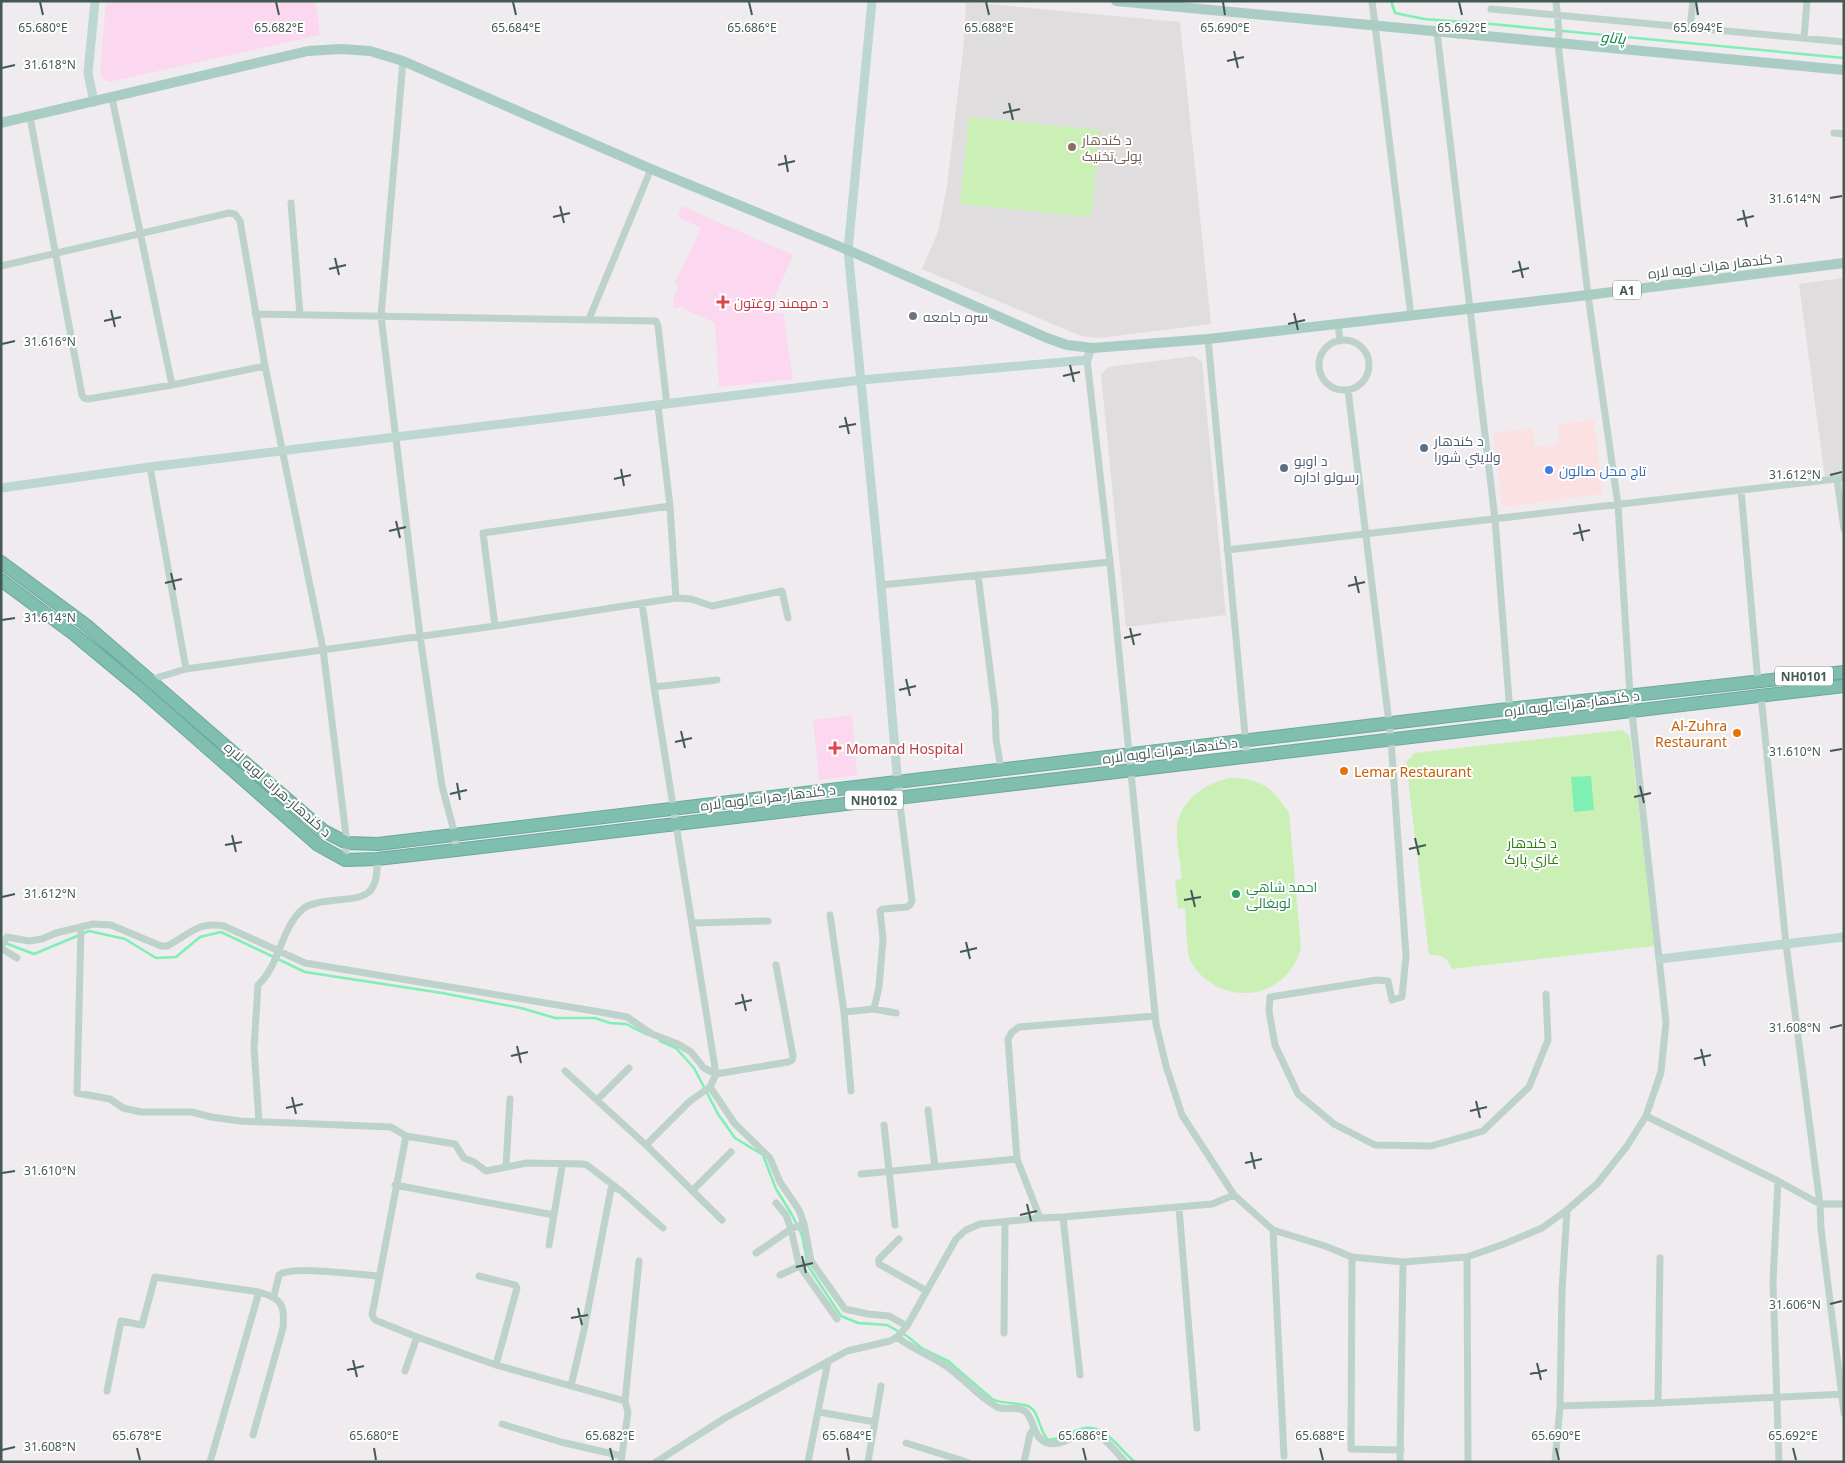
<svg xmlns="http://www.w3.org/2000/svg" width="1845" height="1463" font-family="'Noto Sans',Cairo,sans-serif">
<rect width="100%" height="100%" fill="#efebee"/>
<path fill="#fce1e3" d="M1594 420 1603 494 1503 507 1493 433 1532 428 1535 447 1559 444 1557 425Z"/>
<path fill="#e0dddf" d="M966 2 1180 22 1211 324 1099 338 1081 336 922 269 938 232 947 186 963 50Z
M1844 278V476L1825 478 1799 284Z
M1194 356 1202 362 1226 615 1126 627 1101 375 1108 367Z"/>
<path fill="#fbd8f0" d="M106 1H316L320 35 109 82 103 79 100 74Z
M682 206 793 255 768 313H783L793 379 719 387 715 323 680 307 673 308 674 296 678 287 675 283 701 228 678 217Z
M852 715 857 775 819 780 813 720Z"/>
<path fill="#cbf0b6" d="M969 117 1100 130 1091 217 960 204Z
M1622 730 1630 736 1655 943 1654 946 1452 969C1447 957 1442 955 1429 955L1406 762 1414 753Z
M1229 778C1261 778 1272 787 1289 813L1301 949C1298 957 1295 965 1289 972 1262 1005 1211 997 1191 962 1186 954 1186 919 1185 908L1178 909 1175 880 1182 879C1181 865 1175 838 1177 825 1182 799 1205 784 1229 778Z"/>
<path fill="#80efb3" d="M1591 776 1594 810 1574 812 1571 777Z"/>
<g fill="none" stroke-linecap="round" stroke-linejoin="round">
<path stroke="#80efb3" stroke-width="2.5" d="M1391 1 1395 13 1424 19 1491 24 1844 58
M5 943 34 954 89 931 125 939 156 958 176 957 200 937 221 932 305 972 442 993 521 1008 555 1018H595L610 1023 626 1024 648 1035
M660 1041 676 1048 694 1068 718 1114 735 1138 763 1155 776 1189 791 1213 802 1235 808 1266 841 1316 858 1323 887 1325 907 1336 923 1349 948 1361 992 1399C1005 1406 1026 1400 1034 1411 1040 1420 1040 1431 1048 1440 1063 1439 1068 1433 1081 1429 1104 1421 1119 1450 1135 1462"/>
<defs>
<path id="highway" d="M1 562 86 625 324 831 347 843 378 844 1508 709 1844 672
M1 580 75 635 139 688 318 845 345 860 377 859 456 850 1844 686"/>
</defs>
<use href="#highway" stroke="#6ba99b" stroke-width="14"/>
<path stroke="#bed2cc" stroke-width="7" d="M1372 1 1411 316
M1491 9 1844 42
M1690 28 1693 1
M1437 32 1495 519 1511 726
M1804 38 1807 1
M403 61 381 316 420 636 442 786 455 835 456 850
M112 98 172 385
M30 117 82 395 84 398 88 399 172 385 265 366
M1834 133 1844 134
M291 203 300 315
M1 266 229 213 235 214 240 221 265 366 323 649 347 843 345 860
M255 314 656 321 658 326 667 405
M589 319 651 169
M1338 324 1340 341
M1208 339 1247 756
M1319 365a25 25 0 1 1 50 0a25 25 0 1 1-50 0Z
M1087 360 1110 562 1156 1024 1166 1066 1182 1115 1234 1195 1273 1230 1325 1246 1352 1257 1403 1262 1467 1257 1504 1244 1542 1228 1567 1210 1597 1184 1627 1146 1646 1116 1661 1072 1666 1022 1630 695 1618 505 1588 295 1558 44 1559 33 1556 1
M1348 390 1391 739 1406 956 1402 997 1392 1000 1388 981 1377 980 1270 997 1269 1011 1275 1045 1298 1094 1334 1124 1375 1145 1431 1146 1483 1131 1529 1087 1548 1040 1546 994
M150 467 186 669
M1837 479 1844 529
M1741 490 1758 682
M1227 550 1844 478
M978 575 995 709 996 739 1001 769
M881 585 1110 562
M676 598 691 599 712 606 782 591 788 618
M642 603 654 687 716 1074 710 1087 690 1101 646 1145
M495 626 483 533 670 506
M149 680 186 669 495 626 676 598 670 506 658 406
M654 687 717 680
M1761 696 1786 944 1820 1204 1821 1229 1844 1413
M830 915 844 1012 851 1091
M692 923 768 921
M81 927 77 1093 110 1099 123 1108 141 1112H192L211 1117 240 1121 391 1127 406 1136 455 1144 464 1158 474 1162 486 1171 527 1163 583 1164 587 1165 617 1188
M1 947 7 937 29 941 42 939 56 933 93 924 111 925 161 946H167C189 935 197 921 224 926L305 963 600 1012 627 1017 652 1034 678 1044 691 1052 704 1068 716 1074 788 1062 792 1060 793 1056 776 965
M1 948 17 958
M874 1009 879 987 883 939 880 911 883 909 907 907 910 905 912 901 899 797
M844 1012 874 1009 896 1013
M565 1071 646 1145 722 1220
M710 1087 735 1124 770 1158 780 1182 799 1210 804 1224 811 1261 845 1309 868 1314 889 1316 907 1326
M597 1100 629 1068
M928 1110 935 1167
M1646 1116 1778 1181 1820 1204H1844
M259 1122 254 1048 258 985C280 965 281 927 303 909 308 904 314 904 321 902 357 896 379 905 377 859
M884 1125 895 1225
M406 1136 372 1315 375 1320 417 1337 496 1365 625 1401 628 1412 621 1462
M506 1166 510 1099
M861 1174 1017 1159
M1778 1181 1773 1282 1779 1462
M395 1185 554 1215
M692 1191 731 1152
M776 1203 786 1215 791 1229 799 1265 837 1319
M1179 1208 1197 1428
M1063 1217 1080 1375
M1040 1218 1017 1159 1008 1039 1012 1032 1019 1027 1155 1016
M1273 1230 1284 1456
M899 1239 879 1259V1264L927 1291
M549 1245 562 1167
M756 1253 791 1229 804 1224
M1352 1257 1351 1449 1401 1450
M1467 1257 1468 1462
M780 1275 811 1261
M479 1276 515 1285 517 1288 496 1365
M274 1296 279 1275C292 1265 360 1275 379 1276
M1004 1333 1005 1222
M897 1337C912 1349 930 1355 946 1366 964 1378 977 1396 997 1407 1005 1411 1018 1405 1026 1412 1034 1420 1033 1438 1047 1443 1065 1448 1079 1427 1098 1435 1105 1438 1119 1455 1125 1462
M405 1371 417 1337
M571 1386 584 1330 611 1189 614 1188 620 1190 663 1228
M107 1391 121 1321 142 1325 155 1277 259 1292C282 1299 285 1304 283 1328L253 1435
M625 1401 639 1261
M1658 1403 1660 1258
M1560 1406 1658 1403 1844 1394
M819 1412 875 1422
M502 1424 561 1442 622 1456
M906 1443 967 1462
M210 1462 259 1292
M656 1462 725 1418 794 1380 847 1351 890 1341 897 1337 907 1326 956 1239 966 1230 980 1224 1040 1218 1063 1217 1212 1204 1234 1195
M808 1462 828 1361
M868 1462 881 1386
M1024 1462 1030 1434 1033 1430
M1400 1462 1403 1262
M1555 1462 1560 1406 1562 1291 1567 1210"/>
<path stroke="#bcd6d0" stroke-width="9" d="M872 1 848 250 881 585 899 797
M94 102 88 73 95 1
M1 488 150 467 861 380 1087 360 1091 348
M1660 959 1844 937"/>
<path stroke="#a9cdc3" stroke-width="10" d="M1116 1 1844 70
M1 123 308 51 341 49 370 51 403 61 651 169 848 250 1047 338 1067 345 1093 348 1208 339 1588 295 1844 263"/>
<use href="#highway" stroke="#80beaf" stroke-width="12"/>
</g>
<path fill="none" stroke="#435953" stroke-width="2" d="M40 2 43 15M276 2 279 15M513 2 516 15M749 2 752 15M986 2 989 15M1223 2 1225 15M1459 2 1462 15M1696 2 1698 15M1234 51 1238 68M1227 61 1244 57M2 68 15 65M1009 103 1013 120M1003 113 1020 109M785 155 788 172M778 165 795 161M1830 198 1842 196M560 206 564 223M1743 210 1747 227M553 217 570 213M1737 220 1754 216M335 258 339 275M1519 261 1523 278M329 269 346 265M1512 272 1529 268M111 310 115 327M1294 313 1298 330M104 321 121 317M1288 324 1305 320M2 344 15 341M1070 365 1074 382M1063 376 1080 372M845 417 849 434M839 427 856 424M621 469 624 486M1830 475 1842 472M614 479 631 475M396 521 400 538M1579 524 1583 541M389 531 406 527M1573 534 1590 530M171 573 175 590M1355 576 1359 593M165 583 182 579M1348 586 1365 582M2 620 15 618M1130 628 1134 645M1124 638 1141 634M906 679 910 696M899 690 916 686M681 731 685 748M675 742 692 738M1830 751 1842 749M457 783 460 800M1640 786 1644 803M450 794 467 790M1634 797 1651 793M232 835 236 852M1415 838 1419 855M225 845 242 842M1409 849 1426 845M1191 890 1195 907M2 897 15 894M1184 900 1201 897M966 942 970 959M960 952 977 948M742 994 746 1011M735 1004 752 1000M1830 1028 1842 1025M517 1046 521 1063M1701 1049 1705 1066M511 1056 528 1052M1694 1059 1711 1055M292 1097 296 1114M1476 1101 1480 1118M286 1108 303 1104M1470 1111 1487 1107M1251 1152 1255 1169M1245 1163 1262 1159M2 1173 15 1171M1027 1204 1031 1221M1020 1215 1037 1211M802 1256 806 1273M796 1267 813 1263M1830 1304 1842 1301M578 1308 582 1325M571 1318 588 1315M353 1360 357 1377M1537 1363 1541 1380M347 1370 364 1366M1530 1374 1547 1370M137 1448 140 1460M374 1448 376 1460M610 1448 613 1460M847 1448 849 1460M1083 1448 1086 1460M1320 1448 1323 1460M1556 1448 1559 1460M1793 1448 1796 1460M2 1450 15 1447"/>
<circle fill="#8d6e63" stroke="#fff" stroke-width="2" cx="1072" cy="147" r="5"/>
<g fill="#e0444e" stroke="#fff" stroke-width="2">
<path d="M720.5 294.5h5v5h5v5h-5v5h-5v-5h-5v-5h5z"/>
<path d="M832.5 740.5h5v5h5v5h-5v5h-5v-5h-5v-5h5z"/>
</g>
<circle fill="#6b7280" stroke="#fff" stroke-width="2" cx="913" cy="316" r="5"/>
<g fill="#5c6f8a" stroke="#fff" stroke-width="2">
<circle cx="1424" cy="448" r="5"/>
<circle cx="1284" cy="468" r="5"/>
</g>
<circle fill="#3f7fe0" stroke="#fff" stroke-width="2" cx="1549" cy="470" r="5"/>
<g fill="#e8710a" stroke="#fff" stroke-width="2">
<circle cx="1737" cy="733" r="5"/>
<circle cx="1344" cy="771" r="5"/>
</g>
<circle fill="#2e9e5b" stroke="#fff" stroke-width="2" cx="1236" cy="894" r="5"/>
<g text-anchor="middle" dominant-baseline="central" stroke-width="4" stroke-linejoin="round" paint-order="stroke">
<g fill="#fff" stroke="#7b8b87" stroke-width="1">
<rect x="1613" y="280.5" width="28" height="19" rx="4"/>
<rect x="1775" y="666.5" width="58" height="19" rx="4"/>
<rect x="845" y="790.5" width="58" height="19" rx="4"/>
</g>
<g font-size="12" font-weight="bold" fill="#435953">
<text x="1627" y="290">A1</text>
<text x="1804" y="676">NH0101</text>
<text x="874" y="800">NH0102</text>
</g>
<g font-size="14" fill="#785e54" stroke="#fff" text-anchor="start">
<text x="1082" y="139">د کندهار<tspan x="1082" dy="16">پولی‌تخنیک</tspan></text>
</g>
<g font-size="14" fill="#435953" stroke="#fff">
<text transform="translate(1715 265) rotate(-7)">د کندهار هرات لویه لاره</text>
<text transform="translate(1572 703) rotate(-7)">د کندهار-هرات لويه لاره</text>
<text transform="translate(1170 750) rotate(-7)">د کندهار-هرات لويه لاره</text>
<text transform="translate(278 789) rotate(41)">د کندهار-هرات لويه لاره</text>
<text transform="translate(768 797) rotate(-7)">د کندهار-هرات لويه لاره</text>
</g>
<g font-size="14" fill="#be3a42" stroke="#fff" text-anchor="start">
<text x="734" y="302">د مهمند روغتون</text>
<text x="846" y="748">Momand Hospital</text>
</g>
<g font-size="14" fill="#5b616d" stroke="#fff" text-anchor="start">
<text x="923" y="316">سره جامعه</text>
</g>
<g font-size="14" fill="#4e5e75" stroke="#fff" text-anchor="start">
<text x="1434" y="440">د کندهار<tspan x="1434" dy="16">ولايتي شورا</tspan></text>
<text x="1294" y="460">د اوبو<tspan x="1294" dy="16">رسولو اداره</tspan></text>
</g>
<g font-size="14" fill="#366cbe" stroke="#fff" text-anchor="start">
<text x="1559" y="470">تاج محل صالون</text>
</g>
<g font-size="14" fill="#c56008" stroke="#fff" text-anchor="end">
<text x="1727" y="725">Al-Zuhra<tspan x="1727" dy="16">Restaurant</tspan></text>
<text x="1354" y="771" text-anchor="start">Lemar Restaurant</text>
</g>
<g font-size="14" fill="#2d7d12" stroke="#fff">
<text x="1532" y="842">د کندهار<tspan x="1532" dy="16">غازي پارک</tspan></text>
</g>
<g font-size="14" fill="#27864d" stroke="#fff" text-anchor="start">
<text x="1246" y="886">احمد شاهي<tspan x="1246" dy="16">لوبغالی</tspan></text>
</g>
<g font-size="15" font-style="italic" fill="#098440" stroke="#fff">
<text transform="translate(1613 37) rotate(5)">پاتاو</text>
</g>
</g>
<g font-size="12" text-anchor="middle" fill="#435953" stroke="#fff" stroke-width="4" stroke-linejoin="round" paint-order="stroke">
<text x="43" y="32">65.680°E</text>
<text x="279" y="32">65.682°E</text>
<text x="516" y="32">65.684°E</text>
<text x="752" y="32">65.686°E</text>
<text x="989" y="32">65.688°E</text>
<text x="1225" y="32">65.690°E</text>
<text x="1462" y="32">65.692°E</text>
<text x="1698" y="32">65.694°E</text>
<text x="50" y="69">31.618°N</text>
<text x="1795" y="203">31.614°N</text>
<text x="50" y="346">31.616°N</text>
<text x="1795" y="479">31.612°N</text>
<text x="50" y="622">31.614°N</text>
<text x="1795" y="756">31.610°N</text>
<text x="50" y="898">31.612°N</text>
<text x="1795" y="1032">31.608°N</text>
<text x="50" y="1175">31.610°N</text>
<text x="1795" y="1309">31.606°N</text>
<text x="137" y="1440">65.678°E</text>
<text x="374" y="1440">65.680°E</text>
<text x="610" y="1440">65.682°E</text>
<text x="847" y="1440">65.684°E</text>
<text x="1083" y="1440">65.686°E</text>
<text x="1320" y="1440">65.688°E</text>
<text x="1556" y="1440">65.690°E</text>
<text x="1793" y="1440">65.692°E</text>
<text x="50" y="1451">31.608°N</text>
</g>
<rect width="1845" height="1463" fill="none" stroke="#435953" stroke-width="5"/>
</svg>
